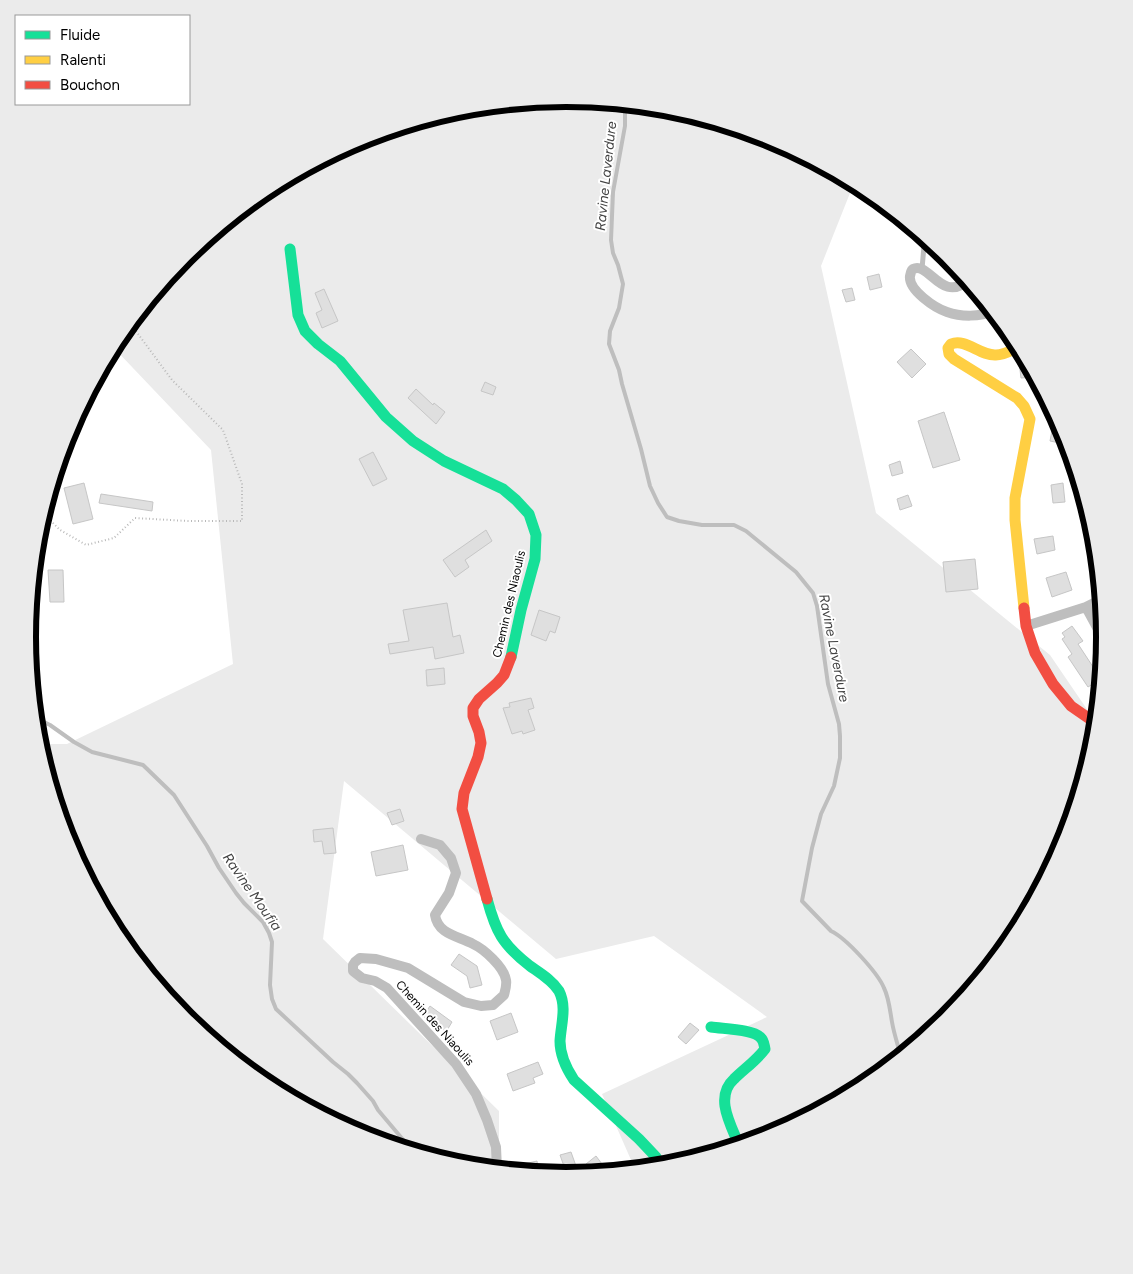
<svg xmlns="http://www.w3.org/2000/svg" width="1133" height="1274" font-family="Figtree,sans-serif">
<rect width="100%" height="100%" fill="#fff"/>
<path fill="#ebebeb" d="M567 98 672 108 773 139 854 183 821 266 876 513 1050 655 1097 724 1095 742 1064 844 1014 937 947 1018 866 1085 773 1135 671 1166 635 1169 602 1094 767 1017 654 936 556 959 344 781 323 939 499 1111V1169L461 1166 360 1135 267 1085 185 1018 118 936 68 843 39 744H67L233 664 211 450 113 347 119 337 186 256 267 189 360 139 462 108Z"/>
<g fill="none" stroke-linecap="round" stroke-linejoin="round">
<path stroke="#bebebe" stroke-width="4" d="M623 104 625 111V126L613 192 611 240 613 253 618 265 623 284 619 308 610 331 609 344 619 370 622 384 641 449 650 486 658 503 667 517 679 521 702 525H734L746 531 796 572 813 593 817 606 828 684 839 724 840 736V758L834 786 821 814 812 848 802 901 831 931C846 938 878 973 884 988 889 998 890 1011 892 1022 894 1034 898 1045 901 1057
M36 718 50 725 74 742 92 752 143 765 174 795 207 846 219 868 236 893 244 903 263 922 269 933 272 942 270 985 272 999 276 1009 333 1062 348 1074 357 1083 373 1101 378 1110 405 1142 410 1150"/>
</g>
<path fill="#dfdfdf" stroke="#c6c6c6" d="M879 274 882 287 870 290 867 277Z
M852 288 855 300 846 302 842 290Z
M324 289 338 321 322 328 316 313 322 310 315 293Z
M911 349 926 364 912 378 897 362Z
M1027 361 1036 377 1021 378 1019 362Z
M485 382 496 387 493 395 481 391Z
M416 389 433 405 434 403 445 412 436 424 408 398Z
M944 412 960 460 933 468 918 421Z
M1053 425 1062 427 1069 445 1050 441Z
M373 452 387 479 373 486 359 459Z
M900 461 903 473 892 476 889 465Z
M84 483 93 519 73 524 64 488Z
M1063 483 1065 502 1053 503 1051 485Z
M101 494 153 502 152 511 99 503Z
M908 495 912 506 900 510 897 499Z
M486 530 492 541 465 560 469 567 455 577 443 560Z
M1053 536 1055 550 1037 554 1034 539Z
M975 559 978 589 946 592 943 562Z
M48 570H63L64 602H50Z
M1066 572 1072 590 1052 597 1046 578Z
M447 603 453 637 460 635 464 653 435 659 433 647 390 654 388 644 409 641 403 610Z
M539 610 560 617 555 633 550 631 546 641 531 635Z
M1072 626 1083 641 1078 644 1101 679 1088 687 1068 657 1072 654 1062 639 1065 637 1062 633Z
M444 668 445 684 427 686 426 670Z
M531 698 534 708 528 710 535 730 523 734 522 731 512 734 503 708 510 707 509 703Z
M400 809 404 821 392 825 387 813Z
M333 828 336 853 324 854 322 841 314 842 313 830Z
M403 845 408 870 376 876 371 852Z
M459 954 477 966 482 985 470 988 467 976 451 965Z
M430 1006 452 1022 446 1032 423 1016Z
M511 1013 518 1032 497 1040 490 1021Z
M690 1023 699 1030 686 1044 678 1037Z
M538 1062 543 1074 533 1078 535 1083 513 1091 507 1074Z
M571 1152 576 1166 565 1169 560 1155Z
M596 1156 608 1172 593 1173 586 1164Z
M537 1161 539 1173 526 1172 524 1164Z"/>
<g fill="none" stroke-linecap="round" stroke-linejoin="round">
<path stroke="#b9b9b9" stroke-width="2" stroke-dasharray="1 2.5" stroke-linecap="butt" d="M43 513 60 530 86 545 114 538 135 518 188 521H242V484L223 430 172 380 130 323"/>
<path stroke="#bebebe" stroke-width="5" d="M922 269 924 246 927 239"/>
<path stroke="#bebebe" stroke-width="10" d="M968 280C942 304 929 261 913 269 911 270 911 273 910 276 908 290 935 308 947 312 961 317 980 317 993 311
M1086 607 1105 642
M1026 626 1086 607 1102 599
M421 839 440 845 451 858 456 873 449 893 435 915C438 935 459 936 473 944 484 949 504 967 506 980 507 985 505 991 504 995L493 1005 481 1006 464 1002 408 968 376 959 360 958 355 962 353 965V971L362 978 375 981 387 988 456 1064 476 1094 487 1120 496 1147 497 1169"/>
<path stroke="#16e098" stroke-width="11" d="M290 249 298 315 305 331 318 344 340 361 386 417 413 441 444 461 503 489 516 500 529 514 536 535 535 559 521 610 511 657
M487 899C496 932 502 944 530 966 540 973 552 980 559 991 567 1007 561 1024 560 1041 560 1055 566 1068 574 1080L639 1139 656 1157 662 1167
M711 1027C723 1029 754 1029 761 1038 764 1041 764 1045 765 1049 756 1061 744 1069 734 1079 714 1097 731 1125 739 1145"/>
<path stroke="#ffcf43" stroke-width="11" d="M1019 347C1012 350 1004 355 996 355 980 356 966 338 951 344L948 348 949 354 954 359 1017 398 1024 406 1030 419 1015 498V520L1024 608"/>
<path stroke="#f24e42" stroke-width="11" d="M1024 608 1026 626 1035 653 1053 684 1071 706 1097 724
M487 899 462 809 464 793 478 757 481 743 479 732 473 716V708L479 699 497 683 504 675 511 657"/>
</g>
<g text-anchor="middle" dominant-baseline="central" stroke-width="4" stroke-linejoin="round" paint-order="stroke">
<g font-size="12" fill="#000" stroke="#fff">
<text transform="translate(509 604) rotate(-77)">Chemin des Niaoulis</text>
<text transform="translate(435 1023) rotate(48)">Chemin des Niaoulis</text>
</g>
<g font-size="14" font-style="italic" fill="#434343" stroke="#fff">
<text transform="translate(606 176) rotate(-84)">Ravine Laverdure</text>
<text transform="translate(834 648) rotate(79)">Ravine Laverdure</text>
<text transform="translate(252 892) rotate(55)">Ravine Moufia</text>
</g>
</g>
<path d="M0 0H1133V1274H0ZM36 637a530 530 0 1 1 1060 0a530 530 0 1 1-1060 0Z" fill="#ebebeb" fill-rule="evenodd"/>
<path fill="none" stroke="#000" stroke-width="6" d="M36 637a530 530 0 1 1 1060 0a530 530 0 1 1-1060 0Z"/>
<rect x="15" y="15" width="175" height="90" fill="#ffffff" stroke="#999999"/>
<rect x="25" y="31" width="25" height="8" fill="#16e098" stroke="#999999"/>
<text x="60" y="40" font-size="15" fill="#000000">Fluide</text>
<rect x="25" y="56" width="25" height="8" fill="#ffcf43" stroke="#999999"/>
<text x="60" y="65" font-size="15" fill="#000000">Ralenti</text>
<rect x="25" y="81" width="25" height="8" fill="#f24e42" stroke="#999999"/>
<text x="60" y="90" font-size="15" fill="#000000">Bouchon</text>
</svg>
